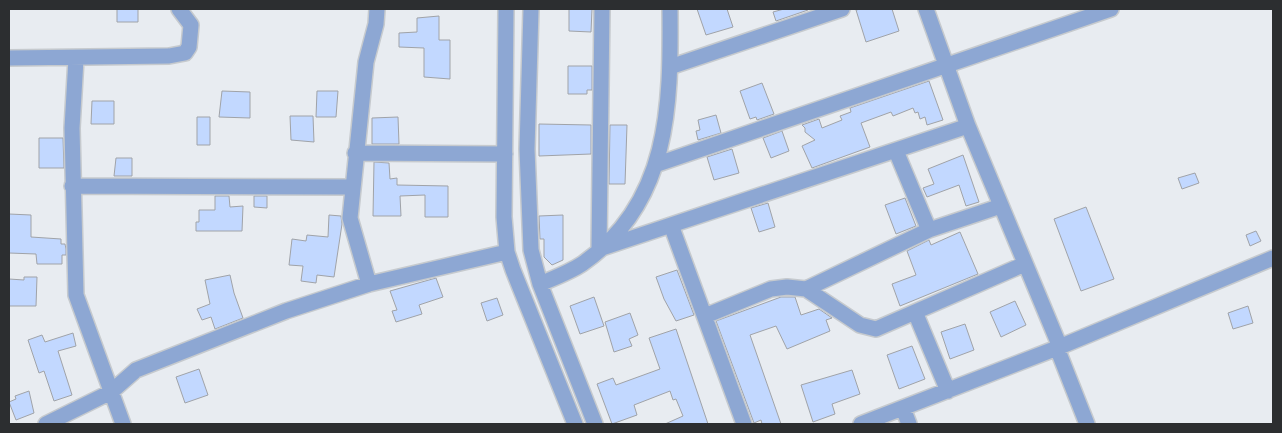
<svg xmlns="http://www.w3.org/2000/svg" width="1282" height="433" font-family="Bitter,serif">
<rect width="100%" height="100%" fill="#e8ecf1"/>
<path fill="#c2d8ff" stroke="#a0a3a8" d="M117 9H138V22H117Z
M569 9H592L591 32 569 31Z
M697 9H727L733 27 706 35Z
M784 9H808V10L776 21 773 12Z
M861 9H892L899 31 866 42 856 10Z
M439 16V40H450V79L424 77V48L399 47V33L417 32V18Z
M568 66H592V90H587V94H568Z
M929 81 943 120 927 125 925 117 920 119 918 112 915 113 913 108 893 116 891 112 861 123 870 147 812 168 802 146 815 140 805 132V128L802 125 819 119 822 128 842 120 840 116 851 112 850 108Z
M762 83 774 114 757 120 756 117 750 119 740 91Z
M222 91 250 92V118L219 117Z
M317 91H338L336 117H316Z
M92 101H114V124H91Z
M716 115 721 133 698 140 696 131 700 130 698 120Z
M290 116H313L314 142 291 140Z
M197 117H210V145H197Z
M398 117 399 144H372V118Z
M539 124 591 125V154L539 156Z
M610 125H627L625 184H609Z
M782 131 789 151 771 158 763 138Z
M39 138H63L64 168H39Z
M732 149 739 173 714 180 707 157Z
M963 155 979 202 966 206 959 185 927 197 923 188 934 184 928 169Z
M116 158H132V176H114Z
M374 162 389 163 390 179 397 178V185L448 186V217H425V195L400 196 401 216H373Z
M1195 173 1199 183 1182 189 1178 178Z
M215 196H229L230 207 243 206 242 231H196V222H199V210H215Z
M254 196H267V208L254 207Z
M905 198 916 226 896 234 885 205Z
M768 203 775 227 759 232 751 208Z
M1086 207 1114 279 1081 291 1054 219Z
M9 214 31 215V237L61 239V244H65L66 249V255H62V264H37L36 254 9 253Z
M329 215 341 216 342 224 334 277 317 275 316 283 301 281 303 266 289 265 292 239 306 241 307 235 328 237Z
M563 215V260L552 265 544 257V239H540L539 216Z
M1256 231 1261 241 1250 246 1246 235Z
M960 232 978 274 900 306 892 284 916 275 907 251 929 240 931 245Z
M677 270 694 315 676 321 664 299 656 277Z
M230 275 234 293 243 318 215 329 211 317 202 320 197 309 210 304 205 280Z
M24 277H37L36 306H9V279L24 280Z
M436 278 443 297 419 305 422 314 396 322 392 311 397 310 390 291Z
M594 297 604 326 580 334 570 306Z
M781 297H795L801 315 819 309 832 318 826 320 830 331 787 349 776 326 750 335 781 424H762L761 420 754 423 716 321Z
M497 298 503 315 487 321 481 303Z
M1015 301 1026 325 1001 337 990 312Z
M1248 306 1253 323 1233 329 1228 313Z
M630 313 638 335 629 339 632 346 614 352 605 322Z
M965 324 974 350 950 359 941 332Z
M676 329 708 424H665L683 416 676 399 673 400 670 391 634 405 637 415 612 424 597 384 613 378 616 385 660 369 649 338Z
M73 333 76 346 58 351 72 395 54 401 44 371 39 373 28 340 42 335 45 342Z
M912 346 925 379 899 389 887 355Z
M199 369 208 395 185 403 176 377Z
M852 370 860 394 832 404 835 414 813 422 801 385Z
M29 391 34 413 16 420 9 402 16 399 15 396Z"/>
<g fill="none" stroke-linecap="round" stroke-linejoin="round">
<defs>
<path id="minor" d="M506 9 504 217 507 252 513 270 575 424
M531 9 527 149 531 250 540 284 595 424
M602 9 599 249 968 126
M926 9 968 126 1060 347
M9 58 169 56 185 53 189 47 191 25 179 9
M76 59 72 128 76 295 123 424
M670 67 842 9
M896 151 929 230
M355 153 505 154
M655 165 1111 9
M72 186 353 187
M671 225 744 424
M369 284 350 218 366 62 376 24 377 9
M540 284C554 278 570 272 582 264 670 203 671 106 670 9
M806 289 929 230 1001 206
M915 312 948 391
M705 316 771 289 787 287 806 289 860 325 876 329 1025 264
M1057 348 1087 424
M903 408 909 424
M46 424 111 392 136 370 286 311 369 284 507 252
M861 424 1057 348 1273 258"/>
</defs>
<use href="#minor" stroke="#c6cace" stroke-width="18"/>
<use href="#minor" stroke="#8da7d3" stroke-width="15"/>
</g>
<rect width="1282" height="433" fill="none" stroke="#2c2e30" stroke-width="20"/>
</svg>
